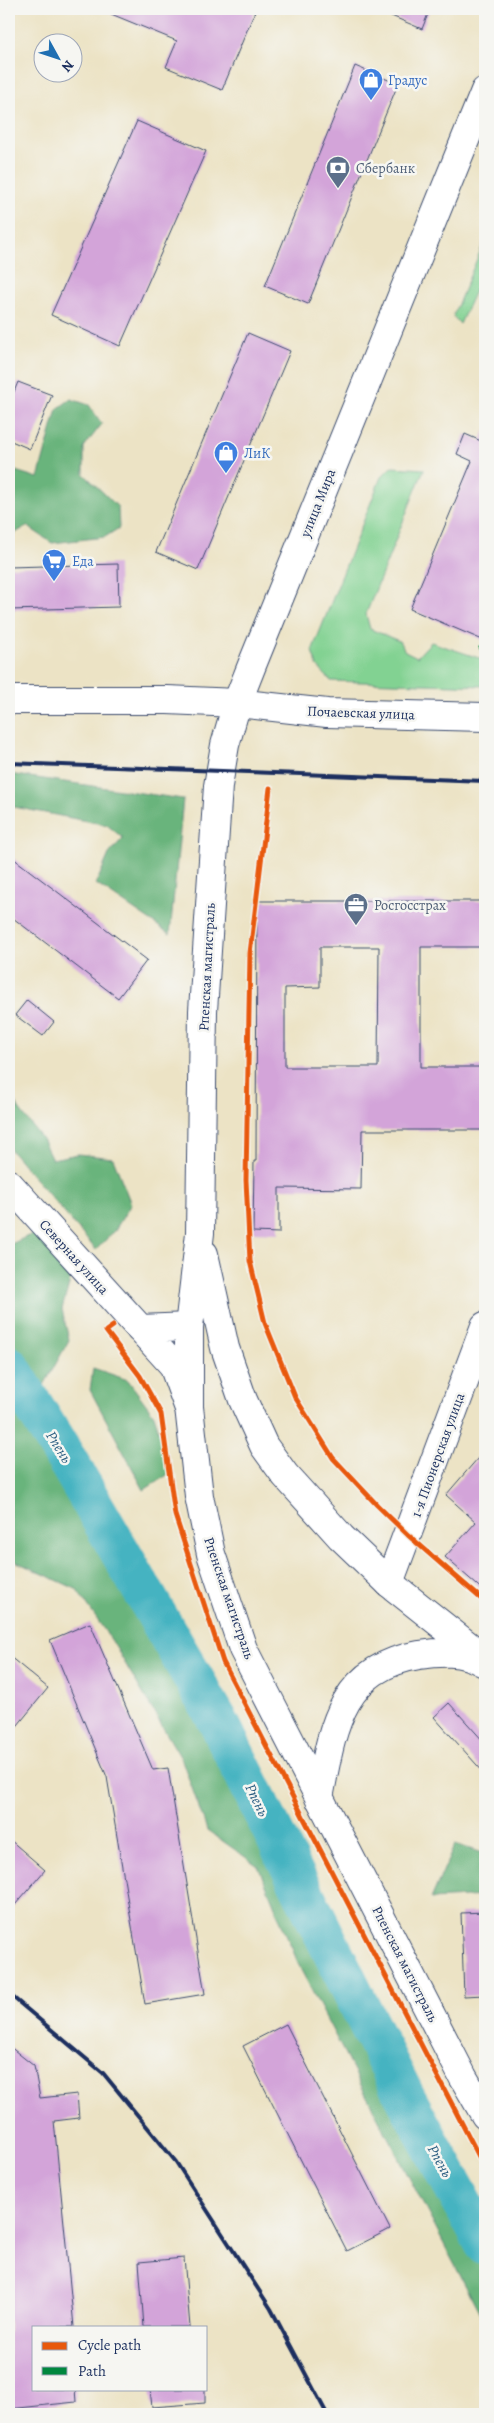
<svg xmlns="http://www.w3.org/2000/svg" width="494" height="2423" font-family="Alegreya,serif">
<rect width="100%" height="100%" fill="#f6f6f2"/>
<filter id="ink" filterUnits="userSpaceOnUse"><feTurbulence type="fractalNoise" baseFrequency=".02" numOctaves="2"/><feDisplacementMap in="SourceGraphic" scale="10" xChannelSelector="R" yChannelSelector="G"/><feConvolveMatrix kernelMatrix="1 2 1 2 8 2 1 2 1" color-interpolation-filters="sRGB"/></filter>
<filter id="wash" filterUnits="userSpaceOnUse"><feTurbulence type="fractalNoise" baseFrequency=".0096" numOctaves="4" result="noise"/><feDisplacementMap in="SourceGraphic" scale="20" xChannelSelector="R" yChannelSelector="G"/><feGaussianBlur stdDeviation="1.12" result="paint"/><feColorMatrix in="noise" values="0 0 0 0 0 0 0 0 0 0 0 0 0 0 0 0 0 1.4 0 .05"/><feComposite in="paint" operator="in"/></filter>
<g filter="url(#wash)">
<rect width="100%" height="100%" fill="#ece3c5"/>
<path fill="#82d292" stroke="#4e8078" d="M485 240V269L460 324 453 316Z
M391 467 424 469 366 614 370 629 399 641 405 651 417 657 431 642 485 660V686L331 681 317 666 312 651 381 477Z"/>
<path fill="#69b47c" stroke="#42726d" d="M71 399 89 405 102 424 84 447V474L118 507 119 528 105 537 52 543 27 526 9 537V469L38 478 57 409Z
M9 774 183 799 170 934 96 884 109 854 123 838 107 825 9 806Z
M9 1088 19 1109 42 1139 52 1159 78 1154 113 1158 131 1204 115 1230 96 1250 9 1148Z
M39 1231 73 1270 62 1309 69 1340 27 1416 81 1496 134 1600 217 1741 284 1879 368 2045 485 2264V2323L301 1970 258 1866 207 1830 182 1760 112 1641 76 1589 17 1562 9 1556V1245Z
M93 1368 128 1380 154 1415 172 1472 144 1490 90 1390Z
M455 1844 485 1854V1896L431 1899Z"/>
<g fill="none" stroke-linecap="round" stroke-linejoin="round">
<path stroke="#45b3c1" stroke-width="41" d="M9 1366 70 1465 217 1719 403 2093 485 2244"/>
</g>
<g id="blocks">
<path fill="#d3a4d9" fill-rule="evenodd" d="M99 9H256L222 90 166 67 177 41Z
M375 9H430L422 29Z
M355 66 398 84 308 304 265 286Z
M137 121 206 151 120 346 51 315Z
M248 333 290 351 198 570 156 552Z
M18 382 52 395 30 449 9 440V404Z
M485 430V641L410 609 472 461 457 454 465 434 481 441Z
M118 564 119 607 9 610V567Z
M9 855 147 960 118 998 9 915Z
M257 901H485V947H421V1067H485V1130H362L361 1189 279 1188V1233L253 1232 254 1161H256ZM320 947H379L378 1067H285V988L320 987Z
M27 1000 54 1022 43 1036 15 1015Z
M485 1450V1592L445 1557 476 1522 446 1495Z
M90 1623 153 1770 168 1768 205 1994 145 2004 107 1777 50 1640Z
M9 1656 48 1688 9 1736Z
M449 1703 485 1743V1774L434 1717Z
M9 1839 45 1870 9 1912Z
M485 1912V1995L464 1996 461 1913Z
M286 2024 390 2229 347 2251 243 2046Z
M9 2046 34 2066 40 2098 77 2094 79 2118 54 2121 74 2327H34V2389H75L76 2402 9 2409Z
M184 2258 190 2327H144L139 2262Z
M150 2389H205V2403L152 2407Z"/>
</g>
</g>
<g filter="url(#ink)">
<use href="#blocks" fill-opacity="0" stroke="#3a4a6d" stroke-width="1"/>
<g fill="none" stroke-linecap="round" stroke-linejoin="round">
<defs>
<path id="minor" d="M9 1184 173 1365 188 1406
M140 1329 189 1327
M389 1583 485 1326"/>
<path id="major" d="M485 91 252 665 237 703 225 745 218 786 211 890 203 1011 200 1233 189 1327V1407L199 1496 211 1554 243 1649 463 2077 485 2115
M9 700H167L237 703 327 713 485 717
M204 1254 225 1348 243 1400 264 1446 285 1475 341 1537 389 1583 485 1659
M319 1798C332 1731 339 1668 419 1655 440 1652 462 1650 482 1662"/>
</defs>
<use href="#minor" stroke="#3a4a6d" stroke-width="30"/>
<use href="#major" stroke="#3a4a6d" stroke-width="30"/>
<use href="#minor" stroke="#fff" stroke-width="28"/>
<use href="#major" stroke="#fff" stroke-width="28"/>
<path stroke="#1b2f5e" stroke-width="4" d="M9 763 485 781
M9 1994 103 2073 176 2162 271 2309 327 2414"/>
<path stroke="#00873e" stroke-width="4" stroke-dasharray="8 4" stroke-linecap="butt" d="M480 646 485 656"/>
<defs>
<path id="cycleway" d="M270 788 250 953 246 1180 250 1261 265 1323 295 1397 333 1458 377 1505 408 1535 485 1602
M113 1326 106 1331 140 1376 161 1414 175 1515 223 1662 485 2168"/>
</defs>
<use href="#cycleway" stroke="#f6f6f2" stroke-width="8"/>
<use href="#cycleway" stroke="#e8590c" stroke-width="5"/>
</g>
</g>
<defs>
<symbol id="shop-pin" viewBox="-11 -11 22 30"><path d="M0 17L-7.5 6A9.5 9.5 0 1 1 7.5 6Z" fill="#3f7fe0" stroke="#f6f6f2"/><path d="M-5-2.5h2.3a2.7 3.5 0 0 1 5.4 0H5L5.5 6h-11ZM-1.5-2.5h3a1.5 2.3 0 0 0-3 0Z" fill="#fff"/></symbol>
<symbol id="bank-pin" viewBox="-11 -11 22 30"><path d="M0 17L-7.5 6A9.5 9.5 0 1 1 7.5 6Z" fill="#5c6f8a" stroke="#f6f6f2"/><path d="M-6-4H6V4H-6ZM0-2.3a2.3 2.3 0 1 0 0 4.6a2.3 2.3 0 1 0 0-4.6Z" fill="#fff"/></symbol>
<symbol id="supermarket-pin" viewBox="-11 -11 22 30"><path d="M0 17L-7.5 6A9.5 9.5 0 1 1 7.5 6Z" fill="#3f7fe0" stroke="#f6f6f2"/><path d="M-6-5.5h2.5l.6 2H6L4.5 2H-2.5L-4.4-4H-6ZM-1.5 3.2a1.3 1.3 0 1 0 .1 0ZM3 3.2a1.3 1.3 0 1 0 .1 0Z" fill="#fff"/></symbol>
<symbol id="office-pin" viewBox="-11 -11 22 30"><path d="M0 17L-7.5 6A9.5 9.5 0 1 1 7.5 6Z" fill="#5c6f8a" stroke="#f6f6f2"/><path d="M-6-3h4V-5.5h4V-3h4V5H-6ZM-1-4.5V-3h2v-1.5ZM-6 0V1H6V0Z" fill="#fff"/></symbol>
</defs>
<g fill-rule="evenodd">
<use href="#shop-pin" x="357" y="66" width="28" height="38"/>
<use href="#bank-pin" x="324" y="154" width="28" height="38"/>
<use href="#shop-pin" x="212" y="439" width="28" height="38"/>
<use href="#supermarket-pin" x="40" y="547" width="28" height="38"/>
<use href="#office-pin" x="342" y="891" width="28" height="38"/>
</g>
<g text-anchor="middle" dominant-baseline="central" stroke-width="5" stroke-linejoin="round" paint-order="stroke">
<g font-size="14" fill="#366cbe" stroke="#f6f6f2" text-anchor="start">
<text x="388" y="80">Градус</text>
<text x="244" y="453">ЛиК</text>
<text x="72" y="561">Еда</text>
</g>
<g font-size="14" fill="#4e5e75" stroke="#f6f6f2" text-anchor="start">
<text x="356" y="168">Сбербанк</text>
<text x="374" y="905">Росгосстрах</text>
</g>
<g font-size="14" fill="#1b2f5e" stroke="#f6f6f2">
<text transform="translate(318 503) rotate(-68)">улица Мира</text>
<text transform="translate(361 713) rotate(2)">Почаевская улица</text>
<text transform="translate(207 967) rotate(-87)">Рпенская магистраль</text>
<text transform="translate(74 1257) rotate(48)">Северная улица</text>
<text transform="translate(438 1455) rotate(-70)">1-я Пионерская улица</text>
<text transform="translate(229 1598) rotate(71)">Рпенская магистраль</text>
<text transform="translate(405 1964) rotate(63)">Рпенская магистраль</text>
</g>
<g font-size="15" font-style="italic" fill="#2a5d81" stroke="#f6f6f2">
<text transform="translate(59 1447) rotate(58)">Рпень</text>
<text transform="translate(257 1800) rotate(64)">Рпень</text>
<text transform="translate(440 2161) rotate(61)">Рпень</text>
</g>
</g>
<rect width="494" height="2423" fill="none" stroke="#f6f6f2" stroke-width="30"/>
<rect x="32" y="2326" width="175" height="65" fill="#f6f6f2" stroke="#9ea6b7"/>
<rect x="42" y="2342" width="25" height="8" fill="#e8590c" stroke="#9ea6b7"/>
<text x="78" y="2350" font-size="15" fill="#1b2f5e">Cycle path</text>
<rect x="42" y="2367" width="25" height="8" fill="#00873e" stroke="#9ea6b7"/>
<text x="78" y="2376" font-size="15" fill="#1b2f5e">Path</text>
<g transform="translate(58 58) rotate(130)"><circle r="24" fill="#f6f6f2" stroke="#9ea6b7"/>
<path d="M0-4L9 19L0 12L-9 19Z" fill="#1f6fb2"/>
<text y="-8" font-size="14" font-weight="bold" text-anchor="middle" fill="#1b2f5e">N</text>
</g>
</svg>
